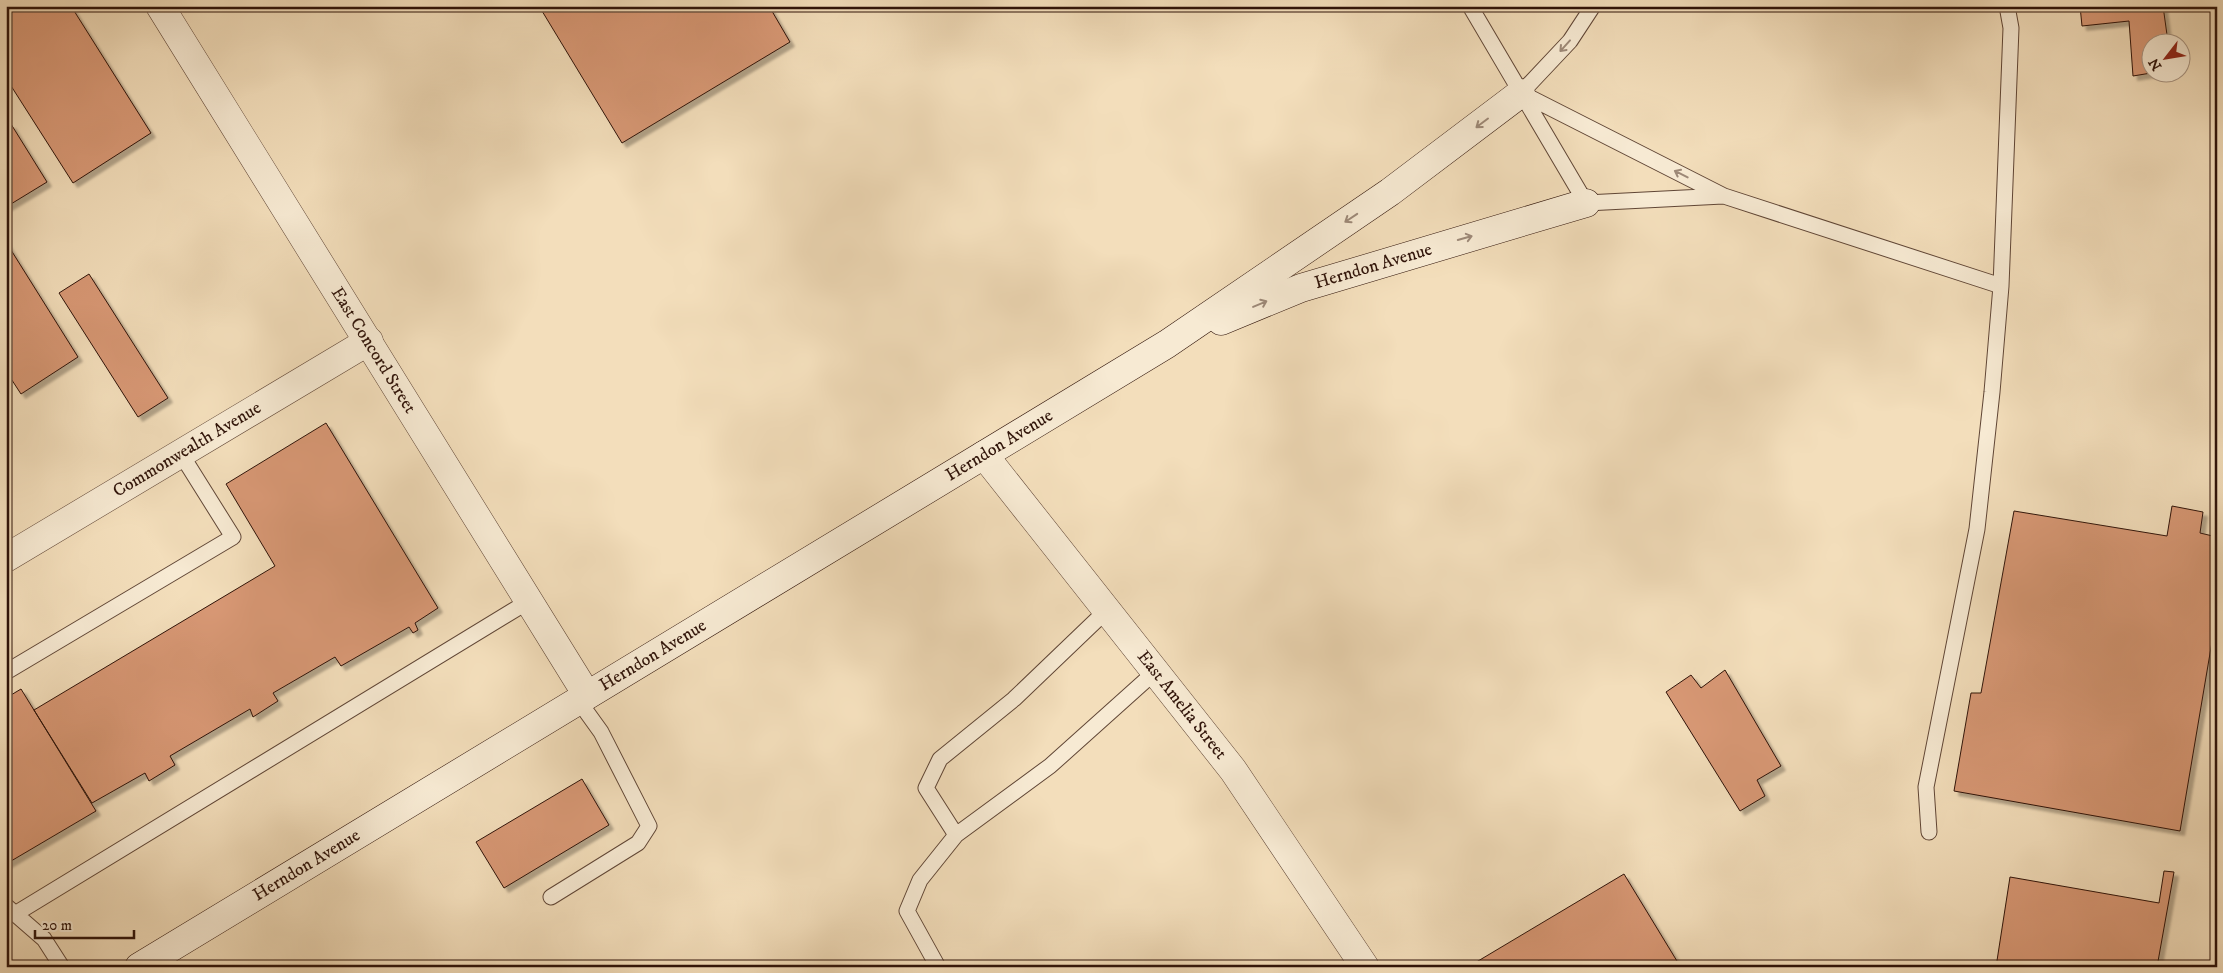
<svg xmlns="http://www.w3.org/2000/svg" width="2223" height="973" font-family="'IM FELL DW Pica',serif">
<defs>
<filter id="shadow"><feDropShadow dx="4.5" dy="4.5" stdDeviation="1" flood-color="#0004"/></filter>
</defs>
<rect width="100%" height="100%" fill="#f3debb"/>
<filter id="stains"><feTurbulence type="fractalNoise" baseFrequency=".004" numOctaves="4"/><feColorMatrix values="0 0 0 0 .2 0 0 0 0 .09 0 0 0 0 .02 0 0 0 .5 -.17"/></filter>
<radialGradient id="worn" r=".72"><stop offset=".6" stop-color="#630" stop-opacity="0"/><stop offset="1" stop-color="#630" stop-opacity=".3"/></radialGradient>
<path fill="#d89874" stroke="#2f1309" filter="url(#shadow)" d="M6 6H71L151 133 73 183 6 78Z
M539 6H769L790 42 622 143Z
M2080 6H2163L2168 42H2150V72H2157L2133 76 2129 21 2082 26Z
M11 124 47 182 6 207V127Z
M6 242 78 357 21 394 6 371Z
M89 274 168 398 138 417 59 293Z
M326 423 438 608 415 623 418 630 413 633 409 627 341 666 335 657 273 693 278 701 253 717 250 709 170 756 175 765 149 781 145 773 92 803 34 710 275 566 226 484Z
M2172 506 2203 512 2200 533 2217 537V612L2180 831 1954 791 1971 693H1981L2014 511 2167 536Z
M1725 670 1781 766 1757 780 1765 796 1740 811 1666 692 1691 675 1701 688Z
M21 689 96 811 6 864V698Z
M582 779 609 825 504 888 476 842Z
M2164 871 2174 872 2157 967H1996L2010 877 2159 903Z
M1624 874 1680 966 1468 967Z"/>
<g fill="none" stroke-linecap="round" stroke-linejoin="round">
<defs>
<path id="lane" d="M1470 6 1586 203 1723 196
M1593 6 1570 41 1521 93 1724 196 2001 286
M6 672 233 537 181 454
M1929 832 1926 787 1977 529 1992 392 2001 286 2011 28 2007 6
M956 835 926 788 940 759 1014 699 1107 610
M551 897 638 843 649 826 601 732 578 700
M6 906 44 939 62 967
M15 914 529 601
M938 967 907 911 920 880 956 835 1050 766 1156 671"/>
<g id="street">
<path id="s1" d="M160 6 587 695"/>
<path id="s2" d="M984 455 1233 770 1365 967"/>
<path id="s3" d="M6 558 369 341"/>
</g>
<g id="secondary">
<path id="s4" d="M1221 321 1301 288 1586 203"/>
<path id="s5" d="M139 967 1167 344 1390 192 1521 93"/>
</g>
</defs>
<use href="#lane" stroke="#604636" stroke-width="17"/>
<use href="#street" stroke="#604636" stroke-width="29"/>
<use href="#secondary" stroke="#2f1309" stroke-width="29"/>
<use href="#lane" stroke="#f7ead3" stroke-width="15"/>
<use href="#street" stroke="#f7ead3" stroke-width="28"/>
<use href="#secondary" stroke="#f7ead3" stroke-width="28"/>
</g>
<defs><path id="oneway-shaft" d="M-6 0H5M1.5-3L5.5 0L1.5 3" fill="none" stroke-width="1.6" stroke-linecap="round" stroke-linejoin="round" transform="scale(1.25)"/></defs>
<g stroke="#9d8978">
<use href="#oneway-shaft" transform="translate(1565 46) rotate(132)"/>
<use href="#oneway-shaft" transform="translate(1482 123) rotate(143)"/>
<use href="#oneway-shaft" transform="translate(1681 174) rotate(-153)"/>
<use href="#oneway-shaft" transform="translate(1351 218) rotate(146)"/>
<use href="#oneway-shaft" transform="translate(1465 238) rotate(-16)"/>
<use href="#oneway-shaft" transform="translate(1260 304) rotate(-23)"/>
</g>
<g text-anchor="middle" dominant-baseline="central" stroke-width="4.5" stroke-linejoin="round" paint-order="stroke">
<g font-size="18" fill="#2f1309" stroke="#f7ead3">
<text stroke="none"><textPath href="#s4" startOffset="162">Herndon Avenue</textPath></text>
<text stroke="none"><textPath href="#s1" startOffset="405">East Concord Street</textPath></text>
<text stroke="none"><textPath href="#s5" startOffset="1006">Herndon Avenue</textPath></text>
<text stroke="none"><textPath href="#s3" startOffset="211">Commonwealth Avenue</textPath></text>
<text stroke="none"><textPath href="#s5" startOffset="601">Herndon Avenue</textPath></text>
<text stroke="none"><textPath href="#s2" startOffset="319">East Amelia Street</textPath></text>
<text stroke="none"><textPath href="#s5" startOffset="196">Herndon Avenue</textPath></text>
</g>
</g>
<rect width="2223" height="973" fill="none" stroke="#f3debb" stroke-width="25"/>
<rect x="8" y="8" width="2208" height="958" fill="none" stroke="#2f1309" stroke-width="2.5"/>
<rect x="12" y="12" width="2198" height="948" fill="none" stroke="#2f1309"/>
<g transform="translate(2166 58) rotate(239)"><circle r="24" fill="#f7ead3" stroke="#a79482"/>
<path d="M0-4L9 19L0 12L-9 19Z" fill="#8f2418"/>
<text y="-8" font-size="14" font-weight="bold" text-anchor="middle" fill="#2f1309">N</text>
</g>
<path d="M35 930v8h99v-8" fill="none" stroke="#2f1309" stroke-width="2.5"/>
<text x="42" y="930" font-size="15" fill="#2f1309" stroke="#f7ead3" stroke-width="4" paint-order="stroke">20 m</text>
<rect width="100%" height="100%" filter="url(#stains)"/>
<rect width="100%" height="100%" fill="url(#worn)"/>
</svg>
